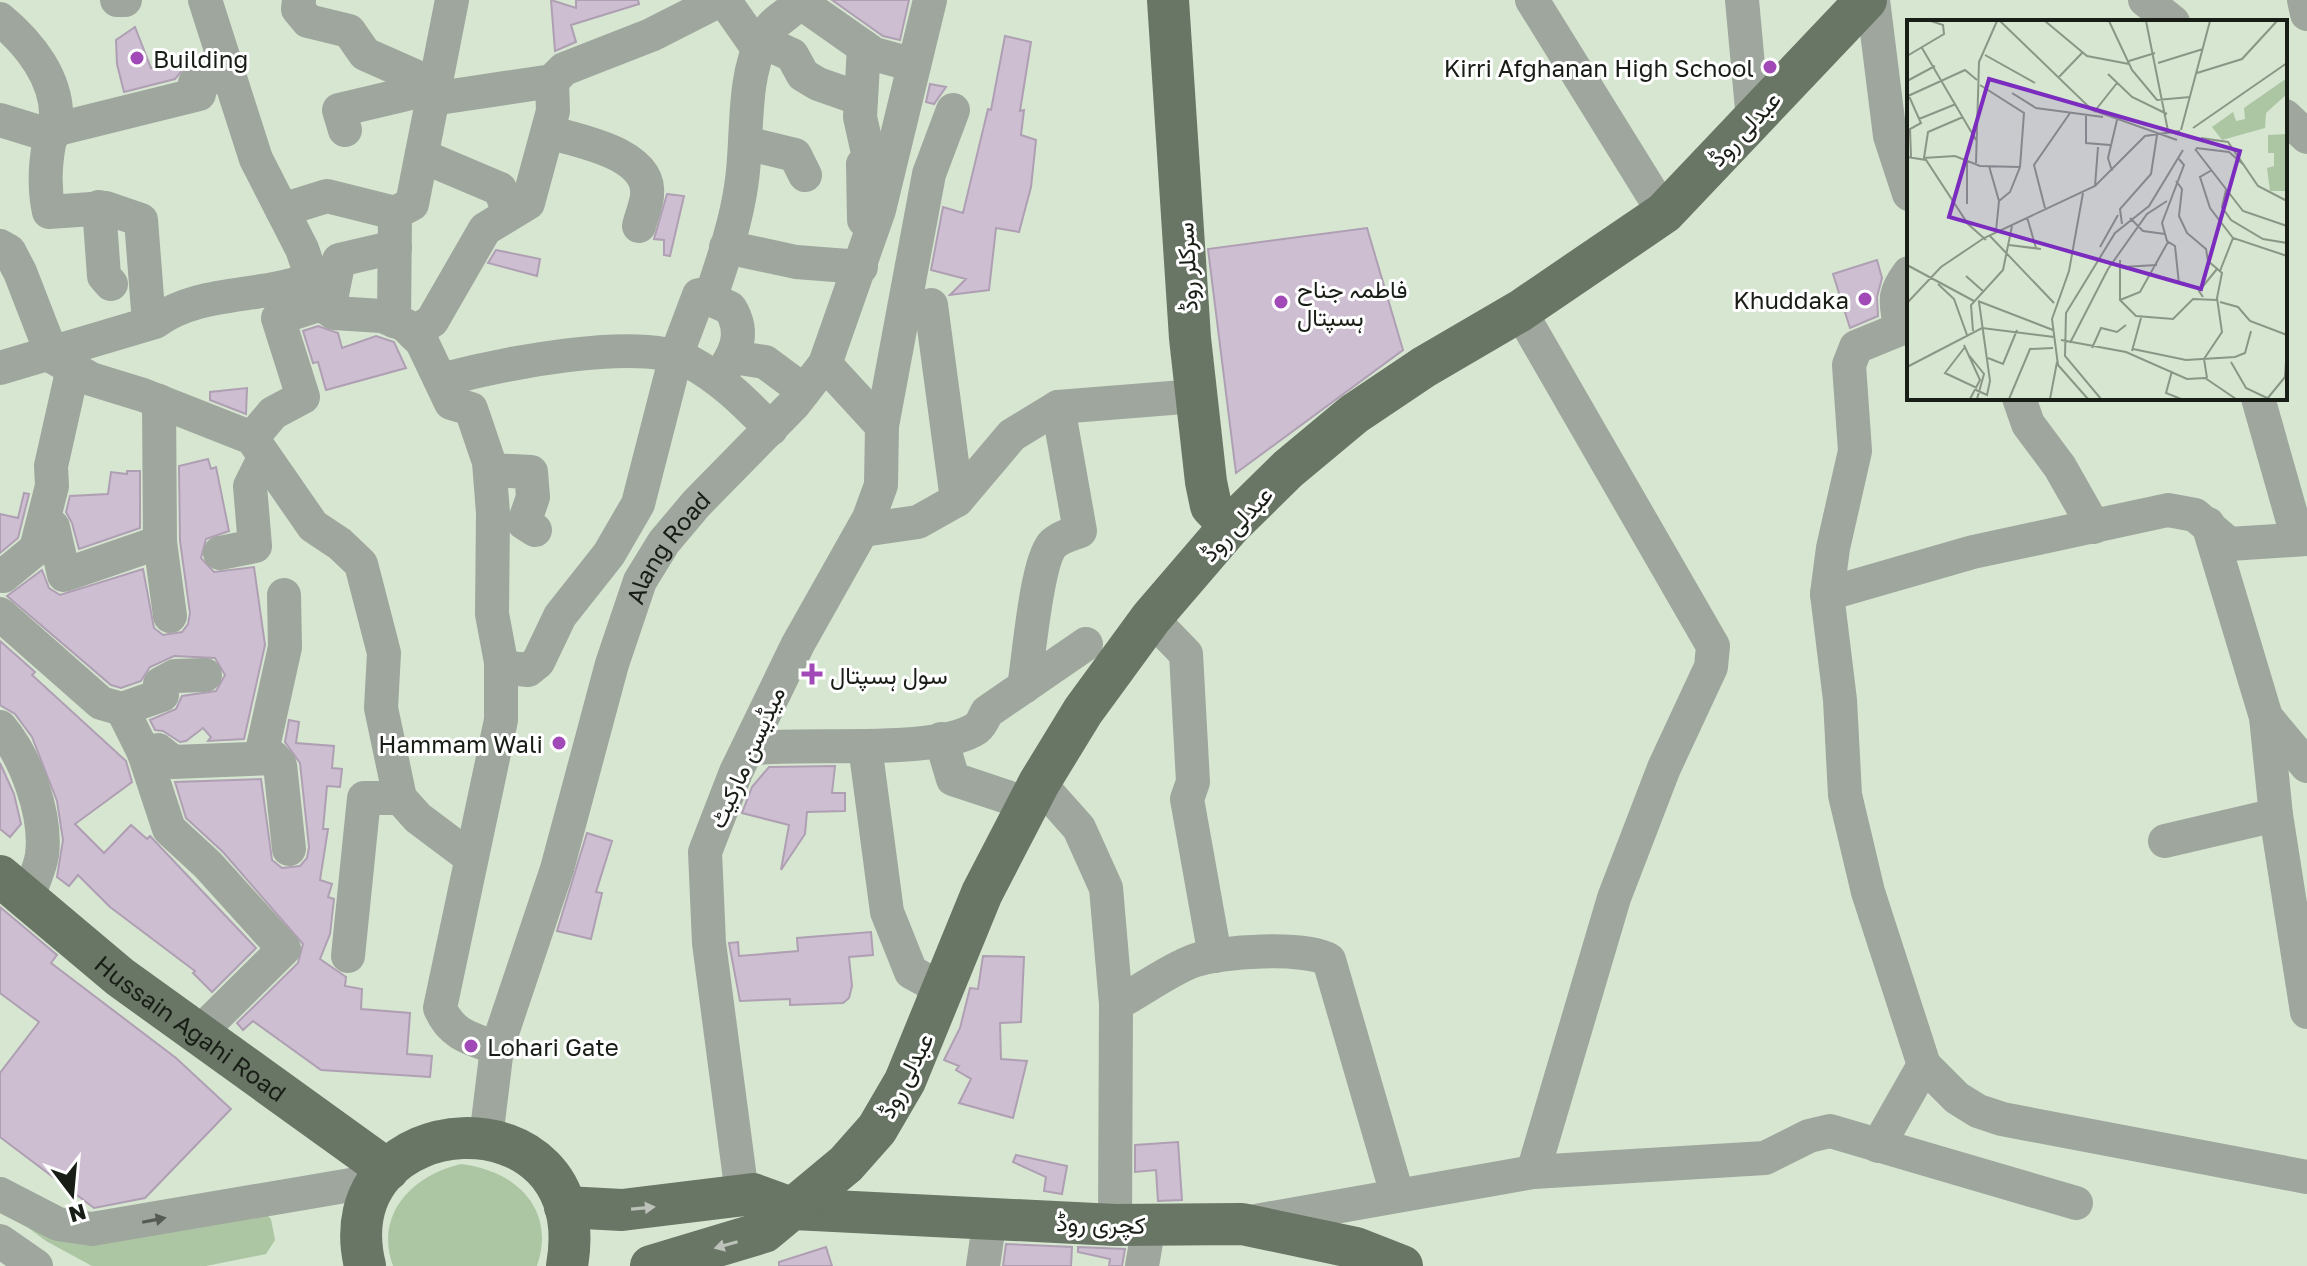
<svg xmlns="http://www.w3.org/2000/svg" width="2307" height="1266" font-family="'Golos Text',Vazirmatn,sans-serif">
<rect width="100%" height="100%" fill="#d6e6d1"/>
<path fill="#acc6a3" d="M461 1164C514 1170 557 1208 537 1266H393C374 1214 413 1175 461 1164Z
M0 1207 43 1225 265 1213 271 1219 275 1240 266 1254 206 1266H92L46 1241Z"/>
<path fill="#cebed2" stroke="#af9fb3" stroke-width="2" d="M551 0 576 8V0H638L639 4 571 25 576 42 555 51Z
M832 0H909L900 40 883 36Z
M135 27 151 68 185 61 186 66 175 79 124 92 117 64 116 40Z
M1005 36 1031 42 1020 111 1024 110 1021 135 1036 140 1031 187 1019 232 996 228 989 290 950 295 966 279 931 270 943 207 963 213 988 109 991 110Z
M930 84 946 87 934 104 926 102Z
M667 194 684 196 670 256 664 255V240L654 239Z
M1367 228 1403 350 1236 473 1208 249Z
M496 250 540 259 537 276 488 263Z
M1877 260 1882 278 1877 297 1878 316 1850 328 1833 274Z
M318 326 338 333 342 348 376 336 394 342 406 368 326 390 318 362 313 363 303 331Z
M247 388 246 414 210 400V392Z
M208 459 211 469 216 467 229 531 206 539 201 558 214 572 254 567 265 645 244 739 208 741 211 737 203 728 186 741 180 742 163 731 155 730 150 720 176 709 182 696 216 691 225 675 215 658 174 656 150 667 141 681 121 688 111 685 7 596 42 570 49 588 60 595 143 569 154 628 163 635 182 632 188 624 190 613 180 541 179 466Z
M127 471H140V528L79 549 72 523 66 512 70 496 108 494 111 472 127 474Z
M24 493 29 494 18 538 0 553V514L18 518Z
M0 641 35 672 32 675 126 761 132 782 75 824 104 853 131 825 147 839 150 836 256 948 212 992 193 973 195 971 110 907 78 875 69 886 57 877 63 840 57 801 32 737 15 714 0 705Z
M289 720 299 722 296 743 334 746 332 768 342 769 340 787 327 786 323 829H328L320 880 332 884 328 897 334 899 330 934 320 959 346 977 345 986 362 989 361 1009 410 1013 407 1054 432 1056 430 1077 321 1070 253 1021 243 1030 237 1023 298 963 303 944 223 852 186 818 175 782 261 779 272 860 282 868 300 866 307 858 309 847 300 763 285 742Z
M0 763 14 794 21 824 10 837 0 829Z
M835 766 832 793H845V811L807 812 805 834 781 870 789 825 742 813 752 787 769 767Z
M587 833 612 841 596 892 602 893 591 939 557 931Z
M0 907 57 955 51 963 176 1058 231 1109 145 1198 94 1208 0 1137V1073L39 1022 0 993Z
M871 932 873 955 849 957 852 986 849 998 843 1003 790 1005V999L740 1001 729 943 738 942 739 956 798 951 797 938Z
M983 956 1024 957 1021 1022 1000 1023 1001 1059 1027 1061 1013 1118 959 1103 971 1079 956 1070 959 1066 944 1060 960 1028 970 988 978 989Z
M1178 1142 1182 1200 1158 1201 1156 1170 1135 1172V1145Z
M1016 1155 1067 1166 1062 1194 1044 1191 1046 1177 1013 1162Z
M1006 1244 1072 1247 1071 1266H1003Z
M826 1247 832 1266H779V1262Z
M1078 1247 1125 1249 1122 1266H1109L1110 1259 1078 1252Z"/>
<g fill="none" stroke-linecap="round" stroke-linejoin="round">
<g stroke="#9fa69d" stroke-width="34">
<path d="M117 0H125"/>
<path d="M205 0 256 159 302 249 321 304 334 313 382 316 405 325 422 342 451 403 471 409 489 462 493 513 492 614 501 662V720L440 1008C451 1035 472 1039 497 1048"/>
<path d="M299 0 298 9 308 21 349 31 365 54 435 85"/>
<path d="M724 0 759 50"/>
<path d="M1532 0 1664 213"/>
<path d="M1742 0 1753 120"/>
<path d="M1873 0 1890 136 1909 194"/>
<path d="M2145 0 2173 22"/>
<path d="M2304 0 2307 14"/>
<path d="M800 2 874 54 914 65"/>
<path d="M0 19C29 43 58 79 56 119 56 128 51 135 49 144 45 166 44 189 49 212L106 208 141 220 149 323"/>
<path d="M761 41 792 55 803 75 818 84 861 99"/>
<path d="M864 47 860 117 870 162 863 164 864 220"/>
<path d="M432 99 552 81 564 69 651 35 720 0"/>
<path d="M2285 116 2307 137"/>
<path d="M0 120 52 136"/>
<path d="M54 130 199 94 195 83 227 74"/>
<path d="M345 130 339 110 411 93 426 81"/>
<path d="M548 132C578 141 652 153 647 196 646 206 641 217 639 226"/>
<path d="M746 143 795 155 805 175"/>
<path d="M422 156 500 189 509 213"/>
<path d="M99 207 104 276 111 284"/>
<path d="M282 210 327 196 395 213"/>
<path d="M0 246 9 251 20 272 53 357 91 379 143 395 252 438 313 526 340 544 361 564 384 653 381 708 400 798 418 818 470 857"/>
<path d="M726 247 796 262 861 267"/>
<path d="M1909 273C1891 297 1897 302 1900 329L1856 347 1849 365 1855 451 1833 548 1827 594 1840 700 1845 795 1868 892 1924 1065 1957 1098 1978 1111 2002 1119 2307 1177"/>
<path d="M710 299 730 308C747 335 734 356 718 379"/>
<path d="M931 305 957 500"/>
<path d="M329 309 339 260 395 247"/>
<path d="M1520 311 1713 646 1711 667 1664 768 1614 898 1533 1172"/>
<path d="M394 321 395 213 412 204 452 0"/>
<path d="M413 333 432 321 485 229 528 203 553 111 552 81"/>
<path d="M733 357 765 362 804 391"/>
<path d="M0 368 155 322C200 289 260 299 310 279"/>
<path d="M441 380C497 365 639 335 690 362 722 379 746 404 771 429"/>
<path d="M2019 398 2028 424 2060 467 2094 527"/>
<path d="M2258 398 2298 539"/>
<path d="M159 401 160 542 170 616"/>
<path d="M882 426 929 174 953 110"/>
<path d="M252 438 273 413 303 397 278 318 321 304"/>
<path d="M490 470 531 472 533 497 524 523 535 530"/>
<path d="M43 524 53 527 64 575 160 542"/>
<path d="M2208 524 2266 717 2276 815 2307 1012"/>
<path d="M863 530 918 522 957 500 1012 435 1058 407 1196 396"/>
<path d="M220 553 255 546 250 486 264 458"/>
<path d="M0 573 3 576 36 549 52 486 51 466 73 368"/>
<path d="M1827 594 1973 552 2168 510 2195 515 2229 544 2307 539"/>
<path d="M0 614 101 703 122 709 144 753 169 829 208 865 284 949 197 1035"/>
<path d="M1151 618 1186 654 1193 782 1187 799 1215 956"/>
<path d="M501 667 528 670 538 662 560 616 609 554 638 504 676 356 699 295 710 299C723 261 737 220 742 180 748 136 742 79 763 39 772 20 790 15 802 0"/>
<path d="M1024 687C1029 657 1036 565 1052 545 1058 538 1071 534 1080 531L1058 407"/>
<path d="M122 709 162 695 160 684 175 676 205 675"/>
<path d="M2266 717 2307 766"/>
<path d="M0 727C26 757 47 815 42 855 40 869 32 884 28 897"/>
<path d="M941 739 953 779 1028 804"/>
<path d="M865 746 887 912 911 972 931 983 938 1007"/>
<path d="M748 749C801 741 937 756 977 728 981 725 985 716 987 712L1086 644"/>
<path d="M144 753 158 750 173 762 274 758 280 765 289 849"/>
<path d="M261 756 285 647 284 595"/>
<path d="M1039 783 1079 828 1106 888 1116 1004 1115 1225"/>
<path d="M2165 841 2276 815"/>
<path d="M348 956 364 798H400"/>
<path d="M1116 1004C1141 991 1167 971 1193 961 1220 951 1305 946 1329 960L1397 1194"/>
<path id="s1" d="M486 1138 497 1048 557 869 612 664 640 581 664 542 696 504 794 404 825 364 879 210 930 0"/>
<path d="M1878 1146 1924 1065"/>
<path d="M0 1194 58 1224 92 1229 380 1180"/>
<path d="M742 1194 709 943 705 852 736 772 798 644 869 518 881 485 882 426 825 364"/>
<path d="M1250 1222 1533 1172 1765 1158 1809 1136 1830 1131 2076 1203"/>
<path d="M0 1241 36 1266"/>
<path d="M983 1266 990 1218"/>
<path d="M1142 1266 1149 1225"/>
</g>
<g stroke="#697565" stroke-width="42">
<path d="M1168 0 1190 338 1206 482 1211 506 1230 526"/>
<path id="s2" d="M0 876 120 977 388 1170"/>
<path d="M565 1207 622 1210 753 1194 794 1209 1115 1225 1242 1224 1356 1248 1402 1266"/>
<path d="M365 1266C326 1104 598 1087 567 1266"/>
<path d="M651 1266 764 1232 846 1164 877 1129 905 1081 982 893 1039 783 1083 711 1151 618 1230 526 1288 469 1354 414 1424 367 1520 311 1664 213 1866 0"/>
</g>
</g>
<defs><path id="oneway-solid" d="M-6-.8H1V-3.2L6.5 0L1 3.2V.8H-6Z" transform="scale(2)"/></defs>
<g fill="#bcc1ba">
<use href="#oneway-solid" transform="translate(643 1208) rotate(-5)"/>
<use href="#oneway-solid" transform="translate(726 1245) rotate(164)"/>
</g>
<use fill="#555b53" href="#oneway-solid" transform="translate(154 1220) rotate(-11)"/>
<g fill="#a14ab7" stroke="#fff" stroke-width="3">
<circle cx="137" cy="58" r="8"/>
<circle cx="1770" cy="67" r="8"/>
<circle cx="1865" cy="299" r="8"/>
<circle cx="1281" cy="302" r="8"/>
<path d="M808 662h8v8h8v8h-8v8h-8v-8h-8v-8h8z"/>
<circle cx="559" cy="743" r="8"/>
<circle cx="471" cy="1046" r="8"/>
</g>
<g text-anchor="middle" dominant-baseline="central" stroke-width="6" stroke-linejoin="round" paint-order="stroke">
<g font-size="24" fill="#181d16" stroke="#fff" text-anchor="start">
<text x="153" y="58">Building</text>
<text x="1754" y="67" text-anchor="end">Kirri Afghanan High School</text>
<text x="1297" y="288">فاطمہ جناح<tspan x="1297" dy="28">ہسپتال</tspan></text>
<text x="1849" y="299" text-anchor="end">Khuddaka</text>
<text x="830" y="674">سول ہسپتال</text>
<text x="543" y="743" text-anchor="end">Hammam Wali</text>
<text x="487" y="1046">Lohari Gate</text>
</g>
<g font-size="24" fill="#181d16" stroke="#fff">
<text transform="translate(1744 128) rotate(-47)">عبدلی روڈ</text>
<text transform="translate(1186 267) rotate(-93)">سرکلر روڈ</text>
<text transform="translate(1236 523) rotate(-47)">عبدلی روڈ</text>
<text stroke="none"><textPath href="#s1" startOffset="622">Alang Road</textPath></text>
<text transform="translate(746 757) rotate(-66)">میڈیسن مارکیٹ</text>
<text stroke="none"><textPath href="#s2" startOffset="244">Hussain Agahi Road</textPath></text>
<text transform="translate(905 1075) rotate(-63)">عبدلی روڈ</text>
<text transform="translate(1101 1223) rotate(2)">کچری روڈ</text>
</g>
</g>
<g transform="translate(1907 20)">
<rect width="380" height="380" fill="#d6e6d1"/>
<path d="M380 58V74L359 93 358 108 315 120 305 107 326 92 329 101 338 99 337 88ZM380 114V171H363L360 148 367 146V133H361V115Z" fill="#acc6a3"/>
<path fill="none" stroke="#8a9686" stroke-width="2" d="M93 1 185 90 270 120M138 1 180 36 222 44M202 1 225 50 250 80 283 77M239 1 261 111M15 28 69 120M78 35 128 63M0 36 37 14 36 5 24 1M222 41 248 33M251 43 296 29M290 53 335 39 370 1M201 54 225 77 260 94M151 58 175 33M0 61 28 46M73 65 117 93 113 147 103 172 92 181M105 73 129 88 196 97M1 74 14 103 3 109 4 137M1 76 58 50 70 60M187 92 210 63M179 95V123L203 125M12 99 49 84M286 108 380 43M274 110 303 1M294 118 321 122 351 166 380 181M289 128 322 132 337 145M288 129 336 191 380 206M0 137 19 140 61 204 79 220M16 138 48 136 73 146 113 147M17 138 21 112 56 97M69 143 72 42 90 1M82 146 92 181 89 211M305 150 293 157 303 188 326 218 380 236M205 151 201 138 210 100M269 161 275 169 272 196 280 213 299 229 301 241 315 253 310 278 315 312 297 339 300 358M188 166 191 127M319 170 315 187 324 200 356 219 380 223M176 173 162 251 145 299 151 345 181 379M60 184V138M138 188 127 145 163 93M120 197 129 228M223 198 236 211 258 214M215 204 213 189 244 154 250 115M82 215 147 283M102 225 134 229M193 227 211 195M213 240V280L229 296 266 299 286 279 310 280M0 245 67 281M215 247 250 245M313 251 326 218M59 256 77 272M31 264 47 279 60 315M272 264 268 226 260 221 255 203 277 145 272 139M296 277 292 271 310 249M213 280 233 272 261 222M71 281 146 310M313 282 331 287 343 301 380 315M0 283 34 247 77 218 188 166 238 116 273 111M66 311 64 285 96 250 105 206M154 320 219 332 280 359 298 358 329 379M163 323 201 249 240 194 260 181M57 325 73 360 63 379M58 327 38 353 70 368M185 328 194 308 210 312 219 305M226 329 279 340 328 337 338 333 344 311M225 331 234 298M61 334 77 354 70 379M81 338 96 344 110 310M324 342 339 368 360 378M0 347 75 308 147 317M265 351 259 373 274 379M69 370 80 375 83 361 72 282M102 379 123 329 146 328M143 379 150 342M194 379 158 336 159 293 208 213 242 186 276 130M360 379 378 357 380 327"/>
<path fill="#7b2cbf" fill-opacity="0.15" stroke="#7b2cbf" stroke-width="4" d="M82 59 333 131 294 269 42 197Z"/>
<rect width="380" height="380" fill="none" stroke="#181d16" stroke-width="4"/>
</g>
<g transform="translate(72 1194) rotate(164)" stroke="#ffffff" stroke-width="6" paint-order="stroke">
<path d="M0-6L14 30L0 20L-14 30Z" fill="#181d16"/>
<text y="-12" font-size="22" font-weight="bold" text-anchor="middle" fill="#181d16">N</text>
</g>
</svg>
